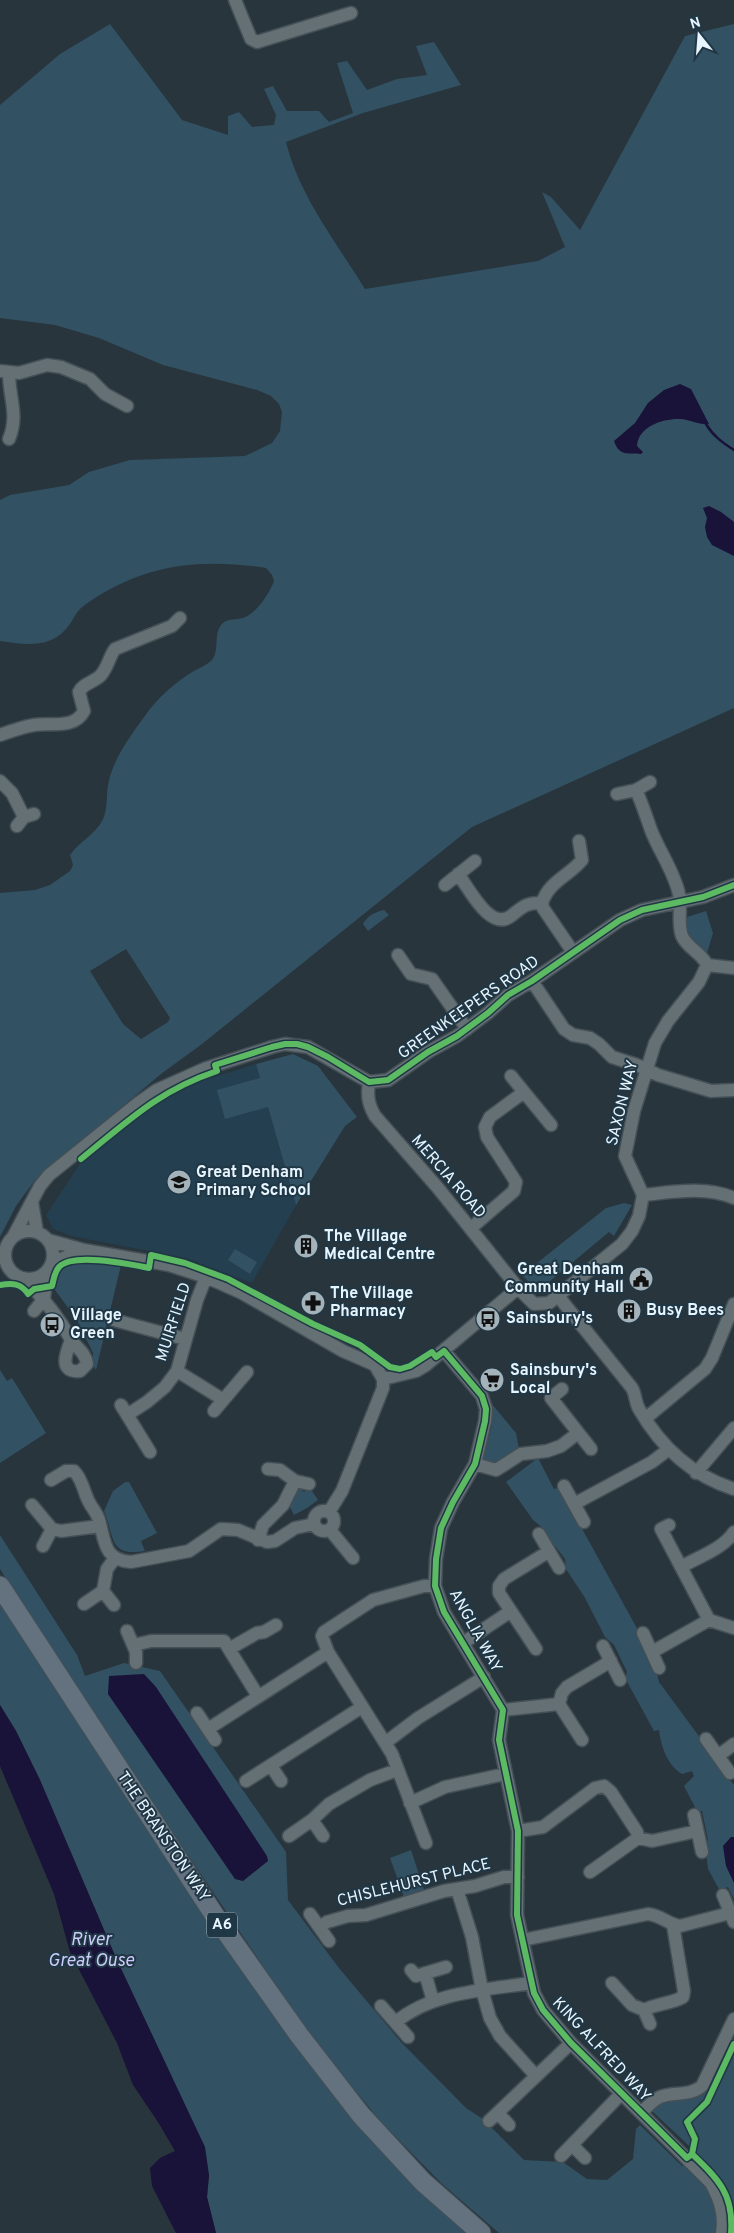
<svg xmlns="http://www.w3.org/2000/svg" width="734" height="2233" font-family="Overpass,sans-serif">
<rect width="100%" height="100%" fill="#28353d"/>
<path fill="#233f50" d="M256 1064 296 1205 252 1283 186 1258 71 1236 53 1229 46 1215 83 1159 99 1146 158 1101 185 1086Z"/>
<path fill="#325163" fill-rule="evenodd" d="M110 24 182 120 228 135V116L239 112 252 127 274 125 276 115 264 89 273 86 287 111H319L329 122 353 113 337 63 347 61 367 90 397 79 427 75 416 46 434 42 461 85 363 113 286 142C299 195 336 242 365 289L538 261 565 247 542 192 551 197 580 230 685 36 734 24V708L472 827 202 1044 161 1074 35 1180 16 1206 0 1237V893L35 890 50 885 70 871 73 865 70 855C79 842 97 833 103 819 108 808 106 796 108 785 113 757 134 731 150 709 161 695 174 684 189 674 196 669 206 666 212 660 220 650 213 633 222 624 228 618 236 620 243 618 257 613 269 594 274 581L272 575 266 568C200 558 145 564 89 602 72 613 76 619 65 630 48 649 22 644 0 641V500L10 495 69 485 89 472 130 460 245 456 272 443 280 431 282 412 279 404 271 396 257 390 163 365 99 338 55 325 0 318V105L60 54ZM126 949 170 1018 168 1022 141 1039 123 1024 90 971Z
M384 910 389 915 368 931 363 924C367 916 375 912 384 910Z
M706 911 713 933 707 953C692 944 687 935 684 918Z
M293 1054 318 1066 357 1117 345 1126 296 1205 268 1107 225 1119 217 1090 260 1078 256 1064Z
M624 1203 632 1205 614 1236 609 1232 543 1287 535 1288 522 1275 606 1208Z
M235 1249 257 1262 250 1274 228 1260Z
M78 1261 121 1265 96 1370 93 1365V1353L77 1320 55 1290C54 1273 62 1265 78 1261Z
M0 1370 7 1381 12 1378 46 1433 0 1463Z
M491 1403 516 1433 519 1449 499 1466 483 1460 492 1425Z
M538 1458 554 1489 560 1487V1493L576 1522 580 1525 639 1632 638 1638 650 1666 656 1668 659 1682 704 1743 703 1747 734 1785V1899L728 1887 720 1891 708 1869 706 1853 708 1852 706 1843 708 1840 702 1811H697L684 1786 694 1776 692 1771 682 1774C667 1765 661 1746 659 1730L654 1731 625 1678 627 1672 614 1645 605 1637 585 1598 566 1569 565 1559 555 1546 551 1544 544 1529 533 1520 506 1482Z
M125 1482H129L157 1533 141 1541 145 1551C108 1557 115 1537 104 1511L113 1491Z
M300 1488 304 1492 310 1488 318 1500 307 1508 294 1515 288 1503 295 1498 293 1493Z
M0 1535 77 1655 85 1676 124 1663 160 1671 286 1852 288 1900 339 1968 401 2042 466 2108 483 2119 524 2160 563 2162 587 2179 607 2180 633 2159 636 2129 640 2125 682 2166 686 2163C709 2190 719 2196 716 2233H499L441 2183 381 2122 318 2045 275 1984 71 1682 0 1569Z
M0 1598 292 2035 475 2233H216L207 2197 209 2175 169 2071 116 1958 40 1780 16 1731 0 1705Z
M411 1850 424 1890 404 1897 390 1858Z
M732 2038 734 2039V2209C727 2175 676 2135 651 2110L657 2102 694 2097Z"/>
<path fill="#191239" d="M680 384 691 389 709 424C699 425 691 420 681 419 664 418 638 426 637 446L643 452 641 454C627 453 619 456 614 441L635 423 648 403 664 390Z
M709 506 721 512 734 522V556L712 545 707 537 705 527 707 518 703 508Z
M144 1674 156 1687 267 1856 268 1861 243 1881 235 1879 108 1694 109 1676Z
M0 1705 16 1731 40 1780 116 1958 205 2147 209 2175 207 2197 216 2233H176L152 2186 150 2168 160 2158 175 2151 158 2122 133 2085 117 2043 70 1952 54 1894 0 1766Z
M731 1837H734V1883L726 1866 723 1846Z"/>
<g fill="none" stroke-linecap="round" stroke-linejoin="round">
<path stroke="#191239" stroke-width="2.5" d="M706 424C713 436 723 443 734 450"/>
<defs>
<path id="minor" d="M235 0 251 39 257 42 351 13
M0 371 19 373 47 365 61 367 90 379 105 394 127 406
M9 373C9 398 19 415 9 439
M0 735C11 731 22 727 34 725 50 722 74 730 84 711L79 692C83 683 95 682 101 675 108 667 109 657 115 649L172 626 180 618
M0 781 12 793 24 817
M617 794 636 790 650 782
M17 826 24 817 34 814
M458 874C469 888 490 932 511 916 522 907 527 902 542 903
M445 885 475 861
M573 952 543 908 542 903C549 881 569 876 582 860L579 841
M398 955 411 974 432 979 467 1029
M707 965 734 968
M532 981 564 1029 573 1035 590 1038 599 1044 612 1057 637 1065 658 1075 711 1091 734 1090
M511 1076 524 1092
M369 1082C367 1095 368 1104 375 1116L438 1188 518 1288 534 1304 549 1303 622 1244 632 1231 639 1216 643 1195 625 1156 634 1111 655 1043 668 1021 699 982 707 965C702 953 687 948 682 936 677 923 682 907 679 894 674 871 659 851 651 830 646 816 642 803 636 790
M643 1195C673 1192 705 1186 734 1198
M32 1202 37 1232
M471 1228 514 1191 516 1182 487 1137 485 1127 490 1117 524 1092 551 1125
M5 1255a24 24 0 1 1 48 0a24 24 0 1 1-48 0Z
M13 1237 40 1186 49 1175 137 1104 157 1090 204 1069 272 1047 285 1044 308 1047 369 1082 388 1080 428 1052 457 1036 488 1013 508 995 532 981 620 920 642 910 703 897 734 885
M48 1240 84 1250 169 1265 206 1277 242 1293 343 1351 375 1365 383 1379V1388L342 1491 329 1512
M53 1262 84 1250
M25 1279C43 1298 58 1316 70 1338 76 1348 85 1351 87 1364L80 1371C58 1373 66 1353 71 1340
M558 1296 632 1388C636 1395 635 1402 639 1409 661 1447 693 1476 734 1489
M34 1311 44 1299 47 1271
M114 1320 185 1339
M444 1351 482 1396 486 1409 485 1421 475 1464 453 1502 441 1528 436 1559 435 1586 444 1612 503 1710 499 1740 518 1831 517 1915 534 1993 543 2010 571 2043 711 2183C720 2200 725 2214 722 2233
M177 1371 222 1399
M383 1379 416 1371 426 1365 518 1288
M562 1389 551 1398 591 1449
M121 1405 150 1452
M214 1411 247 1372
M127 1415 147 1402 165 1387 177 1371 197 1300 206 1277
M646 1418 705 1369 712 1358 734 1304
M475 1464 496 1470 521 1454 547 1451 561 1446 578 1433
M268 1469 280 1470 295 1481 309 1484
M696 1473 734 1428
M51 1480 66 1471H74C83 1480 83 1491 89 1502 92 1508 97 1513 99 1520 105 1540 103 1560 131 1562L189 1551 221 1529 238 1530 267 1542 275 1541 295 1528 314 1524
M564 1486 584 1522
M574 1504 652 1462 669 1449
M32 1505 52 1529 61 1531 100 1526
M314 1521a10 10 0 1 1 20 0a10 10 0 1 1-20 0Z
M669 1525 661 1529 709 1620 734 1628
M330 1530 353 1558
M539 1534 559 1568
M258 1540 263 1525 283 1505 295 1481
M43 1546 52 1529
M681 1567C698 1557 723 1549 734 1532
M103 1591 114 1605
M84 1604 103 1591 107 1569 115 1558
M127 1631 136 1652V1663
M643 1633 659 1668
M463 1643 511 1611
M134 1645 151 1641H224L258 1696
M603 1646 620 1680
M229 1649 257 1633 264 1632 276 1625
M536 1649 499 1593V1586L504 1579 548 1552
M652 1652 709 1620
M559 1704 582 1740
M503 1710 559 1704 562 1693 567 1687 611 1661
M197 1713 215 1740
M208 1729 328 1652
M706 1739 730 1773
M385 1743 418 1718 484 1677
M718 1756 734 1744
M271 1766 281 1781
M246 1781 362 1707
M410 1803 445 1787 505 1774
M694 1815 702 1852
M312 1820 323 1836
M518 1831 543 1827 595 1788 604 1786 611 1792 637 1832 638 1838 652 1841 697 1831
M289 1836 312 1820 329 1804 370 1780 397 1770
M426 1843 392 1754 328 1652 322 1636 324 1632 373 1600 424 1586H435
M590 1872 638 1838
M457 1889 472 1937 482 1990 490 2018 500 2036 536 2076
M723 1895 734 1922
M310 1914 329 1941
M319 1927 327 1922 348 1916 366 1915 444 1891 475 1886 504 1877H518
M523 1940 648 1914C660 1915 668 1924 680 1926L730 1913
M411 1970 416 1976 446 1967
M425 1973 433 2001
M612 1983 632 2005 644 2010C657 2003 671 2004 683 1997L684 1991 673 1925
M381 2006 408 2037
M644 2010 650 2024
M396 2022C432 1992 485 1990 531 1983
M498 2113 509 2125
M641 2113C647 2107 652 2101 660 2097 674 2091 689 2097 702 2086L734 2019
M489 2121 571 2043
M572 2145 585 2158
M561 2156 621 2094"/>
<path id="highway" d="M0 1586 217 1919 299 2035 361 2115 423 2182 481 2233"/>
</defs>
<use href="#minor" stroke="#455056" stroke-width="15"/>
<use href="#highway" stroke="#455056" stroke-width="21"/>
<use href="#minor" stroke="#657075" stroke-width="12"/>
<use href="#highway" stroke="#64717e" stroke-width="19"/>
<defs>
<path id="cycleway" d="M81 1159C128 1121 158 1091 217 1071L215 1065 272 1047 285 1044H297L308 1047 328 1057 369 1082 388 1080 428 1052 457 1036 488 1013 508 995 532 981 620 920 642 910 703 897 734 885
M0 1285C12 1283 21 1283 28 1294L34 1289 52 1286C54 1279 54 1273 59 1267 73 1252 129 1264 149 1268L151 1255 185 1263 228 1279 313 1324 360 1345 390 1367 400 1369 410 1366 432 1352 436 1357 444 1351 482 1396 486 1409 485 1421 475 1464 453 1502 441 1528 436 1559 435 1586 444 1612 503 1710 499 1740 518 1831 517 1915 534 1993 543 2010 571 2043 687 2158 692 2154C718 2179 734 2194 731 2233
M692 2154 695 2139 687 2122 707 2102 734 2044"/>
</defs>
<use href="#cycleway" stroke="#203745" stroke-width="9"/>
<use href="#cycleway" stroke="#5cba63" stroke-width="6"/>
</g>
<defs>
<symbol id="school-disc" viewBox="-11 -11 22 22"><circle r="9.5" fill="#a4b2ba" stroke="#203745"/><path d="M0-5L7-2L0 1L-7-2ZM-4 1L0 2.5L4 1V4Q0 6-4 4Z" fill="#111"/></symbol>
<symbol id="building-disc" viewBox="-11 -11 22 22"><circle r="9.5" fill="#a4b2ba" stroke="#203745"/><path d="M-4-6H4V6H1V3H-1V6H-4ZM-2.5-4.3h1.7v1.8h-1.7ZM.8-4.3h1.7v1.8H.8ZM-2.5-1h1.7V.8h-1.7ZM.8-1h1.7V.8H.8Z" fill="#111"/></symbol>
<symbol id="civic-disc" viewBox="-11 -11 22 22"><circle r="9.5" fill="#a4b2ba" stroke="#203745"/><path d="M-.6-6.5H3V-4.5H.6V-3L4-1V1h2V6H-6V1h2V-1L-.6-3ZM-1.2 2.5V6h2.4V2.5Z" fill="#111"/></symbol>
<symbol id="pharmacy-disc" viewBox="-11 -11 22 22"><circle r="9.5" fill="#a4b2ba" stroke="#203745"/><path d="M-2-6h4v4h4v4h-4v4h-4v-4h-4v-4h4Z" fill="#111"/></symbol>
<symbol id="bus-disc" viewBox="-11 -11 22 22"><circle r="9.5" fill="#a4b2ba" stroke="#203745"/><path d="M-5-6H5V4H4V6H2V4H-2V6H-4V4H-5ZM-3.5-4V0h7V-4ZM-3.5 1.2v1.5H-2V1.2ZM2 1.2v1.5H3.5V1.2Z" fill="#111"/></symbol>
<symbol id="supermarket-disc" viewBox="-11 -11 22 22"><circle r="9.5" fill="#a4b2ba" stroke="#203745"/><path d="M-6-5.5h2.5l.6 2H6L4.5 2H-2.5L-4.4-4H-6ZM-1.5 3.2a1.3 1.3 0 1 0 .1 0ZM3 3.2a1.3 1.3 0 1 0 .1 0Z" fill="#111"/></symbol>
</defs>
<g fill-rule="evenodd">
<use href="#school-disc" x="165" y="1168" width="28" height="28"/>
<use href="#building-disc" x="292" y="1232" width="28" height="28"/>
<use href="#civic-disc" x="627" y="1265" width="28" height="28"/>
<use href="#pharmacy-disc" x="299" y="1289" width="28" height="28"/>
<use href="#building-disc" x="615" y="1297" width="28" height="28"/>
<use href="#bus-disc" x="474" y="1305" width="28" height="28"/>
<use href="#bus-disc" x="38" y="1311" width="28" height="28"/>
<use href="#supermarket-disc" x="478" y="1366" width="28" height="28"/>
</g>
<g text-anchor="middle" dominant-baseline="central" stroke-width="4" stroke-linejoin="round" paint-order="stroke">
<rect fill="#203745" stroke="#abbcc6" stroke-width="1" x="207" y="1912.5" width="30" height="25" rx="4"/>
<g font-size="15" font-weight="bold" fill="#e7f5fe">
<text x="222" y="1925">A6</text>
</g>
<g font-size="16" fill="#e7f5fe" stroke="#203745">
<text transform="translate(469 1008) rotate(-35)">GREENKEEPERS ROAD</text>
<text transform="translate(623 1103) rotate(-76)">SAXON WAY</text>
<text transform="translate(448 1177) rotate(49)">MERCIA ROAD</text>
<text transform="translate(174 1322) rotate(-72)">MUIRFIELD</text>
<text transform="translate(475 1631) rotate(61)">ANGLIA WAY</text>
<text transform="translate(163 1837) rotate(56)">THE BRANSTON WAY</text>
<text transform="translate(414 1883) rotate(-14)">CHISLEHURST PLACE</text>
<text transform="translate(601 2050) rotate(47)">KING ALFRED WAY</text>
</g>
<g font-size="16" font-weight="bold" fill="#e7f5fe" stroke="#203745" text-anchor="start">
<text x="196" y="1173">Great Denham<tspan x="196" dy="18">Primary School</tspan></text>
<text x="324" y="1237">The Village<tspan x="324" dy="18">Medical Centre</tspan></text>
<text x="624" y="1270" text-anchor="end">Great Denham<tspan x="624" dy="18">Community Hall</tspan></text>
<text x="330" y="1294">The Village<tspan x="330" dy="18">Pharmacy</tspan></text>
<text x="646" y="1311">Busy Bees</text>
<text x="70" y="1316">Village<tspan x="70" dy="18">Green</tspan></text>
<text x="506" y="1319">Sainsbury's</text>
<text x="510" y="1371">Sainsbury's<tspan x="510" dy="18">Local</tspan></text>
</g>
<g font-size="18" font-style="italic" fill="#cecbfa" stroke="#203745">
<text x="91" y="1940">River<tspan x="91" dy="21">Great Ouse</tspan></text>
</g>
</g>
<g transform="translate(699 35) rotate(343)" stroke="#203745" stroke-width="4" paint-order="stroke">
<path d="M0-4L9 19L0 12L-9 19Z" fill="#e7f5fe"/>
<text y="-8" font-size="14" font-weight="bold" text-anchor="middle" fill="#e7f5fe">N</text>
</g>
</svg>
